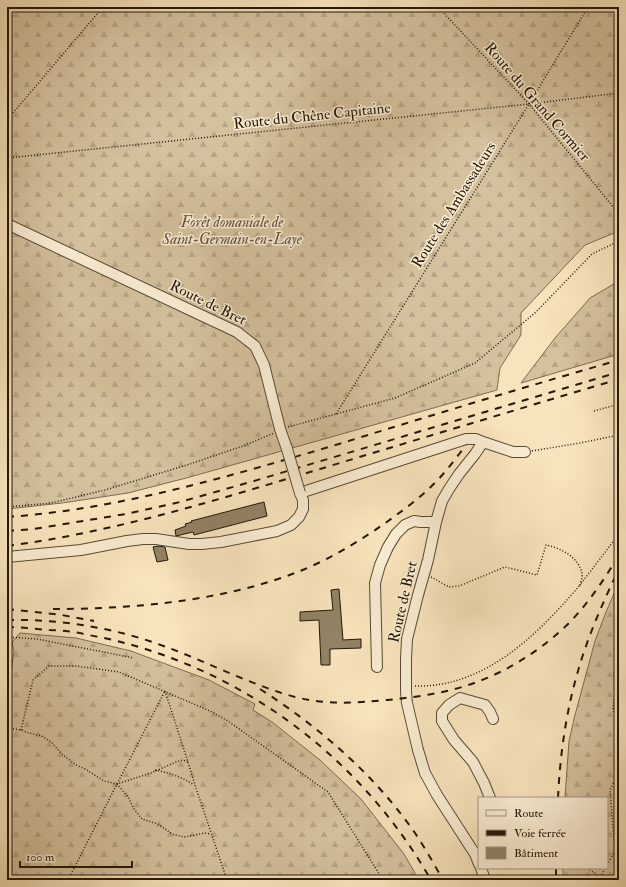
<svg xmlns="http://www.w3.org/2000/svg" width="626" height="887" font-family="'IM FELL Double Pica',serif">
<defs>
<pattern id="forest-firs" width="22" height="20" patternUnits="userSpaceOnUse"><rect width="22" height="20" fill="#d4c19d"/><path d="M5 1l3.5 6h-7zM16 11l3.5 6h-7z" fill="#b6a586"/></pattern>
</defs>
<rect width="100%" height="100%" fill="#f8e4bc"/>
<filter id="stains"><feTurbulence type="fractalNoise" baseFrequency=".005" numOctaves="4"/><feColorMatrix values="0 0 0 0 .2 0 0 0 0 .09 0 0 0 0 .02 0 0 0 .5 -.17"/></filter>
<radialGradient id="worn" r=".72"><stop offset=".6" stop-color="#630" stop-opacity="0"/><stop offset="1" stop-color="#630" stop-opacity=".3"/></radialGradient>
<path fill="url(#forest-firs)" stroke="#7c6c52" d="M7 7H619V231L585 245 521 313V335L500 368 497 390 190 477 128 493 62 503 7 509Z
M619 281V354L521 383 555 338 590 298Z
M619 582V880H563V868H607V798H565L569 741 575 715 595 641 606 612Z
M20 633 76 638 131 651 209 680 255 704 253 710 272 722 320 760 361 799 404 854 419 880H7V702L14 651 12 642Z"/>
<path fill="#928265" stroke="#231707" d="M264 502 267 516 194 535 193 532 176 536 175 530 186 526 185 524 192 522 191 521Z
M158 546 165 547 168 560 157 562 153 547Z
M339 589 343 640 361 639V648L330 649V665H321L319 620 300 621V612L333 610 331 590Z"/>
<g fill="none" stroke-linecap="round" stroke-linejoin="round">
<defs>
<path id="minor" d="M7 224 237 332 255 346 264 365 280 429 287 449
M483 442 513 452H525
M7 557 81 550 127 541 143 539H156L189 544H202L221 542 277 531 291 525 299 517 303 509V500L300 493 466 439H476L483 442 475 454 459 474 449 489 442 501 436 522 428 560 418 595 407 639 406 659V692L407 703 418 750 425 773 437 795 475 854 479 864
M377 667 375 583 380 565 388 547 396 534 405 525 414 521 421 522H436
M490 798 484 783 473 762 454 740 442 721V713L449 705 460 698 485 705 490 712 493 719
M481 868 485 880"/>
</defs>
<use href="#minor" stroke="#584a34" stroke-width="12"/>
<path stroke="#231707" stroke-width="1.5" stroke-dasharray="1 2" stroke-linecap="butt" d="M438 7 529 104 619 214
M7 120 103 7
M7 158 529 104 619 93
M594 411 619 404
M336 414 529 104 588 7
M288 427 395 398 475 363 536 312 592 254 619 241
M532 451 580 443 619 435
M7 507 51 503 105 490 187 465 243 446 274 433
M431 577 449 587 459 586 505 567 537 575 546 545C561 548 578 557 582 573 583 576 581 581 580 585L619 534
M7 637 37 639 134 658
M619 658 614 672 615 694 613 709 619 721
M614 672 619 674
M415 686C485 688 538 634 580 585
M165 691 188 762 195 785 227 880
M7 728 21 730 29 733 42 736 51 742 62 754 76 765 85 769 104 781 117 784 151 773 176 762 183 760 188 762
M21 730 33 680 49 666H76L119 672 210 711 228 721 328 792 383 880
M155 770C170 773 182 777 194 785
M117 784 128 797 134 809 142 819 158 824 172 834 184 837 205 833 211 834
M607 865 615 851 610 790 619 772
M587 868 605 880
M68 880 117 784 165 691
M599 880 605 868"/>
<use href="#minor" stroke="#faedd3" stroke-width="10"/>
<path stroke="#231707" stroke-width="2" stroke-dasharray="7 7" stroke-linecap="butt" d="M7 517C121 509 230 476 339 444 432 415 525 387 619 360
M7 531 34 529 126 514 180 502 254 481 619 372
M7 546C114 532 217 500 320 469 419 439 519 409 619 379
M7 609 62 615 94 621
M53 609C133 609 225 601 300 571 330 559 358 542 384 524 405 509 427 493 444 473 452 464 459 454 466 445
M7 620C58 619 110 627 158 644 204 660 248 684 295 697 328 705 354 703 387 700 408 698 430 695 451 690 496 679 538 654 571 621 590 601 605 578 619 555
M7 627C21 627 35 629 49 630 57 630 65 631 73 632 82 633 91 636 100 637 240 667 360 756 431 880
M260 689C319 727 374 774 415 833 425 848 434 864 443 880
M558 798C560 755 566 712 578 671 588 636 603 602 619 569
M556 868V880"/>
<defs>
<path id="minor-bridge" d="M287 449 300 493"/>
</defs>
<use href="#minor-bridge" stroke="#584a34" stroke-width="12" stroke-linecap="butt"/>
<use href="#minor-bridge" stroke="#faedd3" stroke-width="10"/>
</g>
<g text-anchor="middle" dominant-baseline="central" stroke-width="3" stroke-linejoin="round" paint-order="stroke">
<g font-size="15" fill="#231707" stroke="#faedd3">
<text transform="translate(537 102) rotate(49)">Route du Grand Cormier</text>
<text transform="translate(312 116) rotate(-6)">Route du Chêne Capitaine</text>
<text transform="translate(454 205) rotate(-58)">Route des Ambassadeurs</text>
<text transform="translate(208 303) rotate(26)">Route de Bret</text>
<text transform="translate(403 602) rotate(-77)">Route de Bret</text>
</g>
<g font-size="15" font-style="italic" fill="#61523c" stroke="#faedd3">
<text x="232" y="222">Forêt domaniale de<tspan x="232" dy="17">Saint-Germain-en-Laye</tspan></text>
</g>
</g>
<rect width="626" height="887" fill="none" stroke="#f8e4bc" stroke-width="24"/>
<rect x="8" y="8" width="610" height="871" fill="none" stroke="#231707" stroke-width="2"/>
<rect x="12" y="12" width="602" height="863" fill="none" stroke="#231707"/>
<rect x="478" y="797" width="130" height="72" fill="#faedd3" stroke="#a49781"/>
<rect x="486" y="810" width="20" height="6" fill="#faedd3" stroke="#a49781"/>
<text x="514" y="817" font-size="12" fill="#231707">Route</text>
<rect x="486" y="830" width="20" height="6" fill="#231707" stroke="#a49781"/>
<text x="514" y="837" font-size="12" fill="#231707">Voie ferrée</text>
<rect x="486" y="847" width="20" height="12" fill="#928265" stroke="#a49781"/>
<text x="514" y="857" font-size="12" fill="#231707">Bâtiment</text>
<path d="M20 861v6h112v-6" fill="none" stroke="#231707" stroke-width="2"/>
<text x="26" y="861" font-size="12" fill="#231707" stroke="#faedd3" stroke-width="3" paint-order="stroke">100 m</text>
<rect width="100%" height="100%" filter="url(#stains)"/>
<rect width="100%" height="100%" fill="url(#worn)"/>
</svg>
